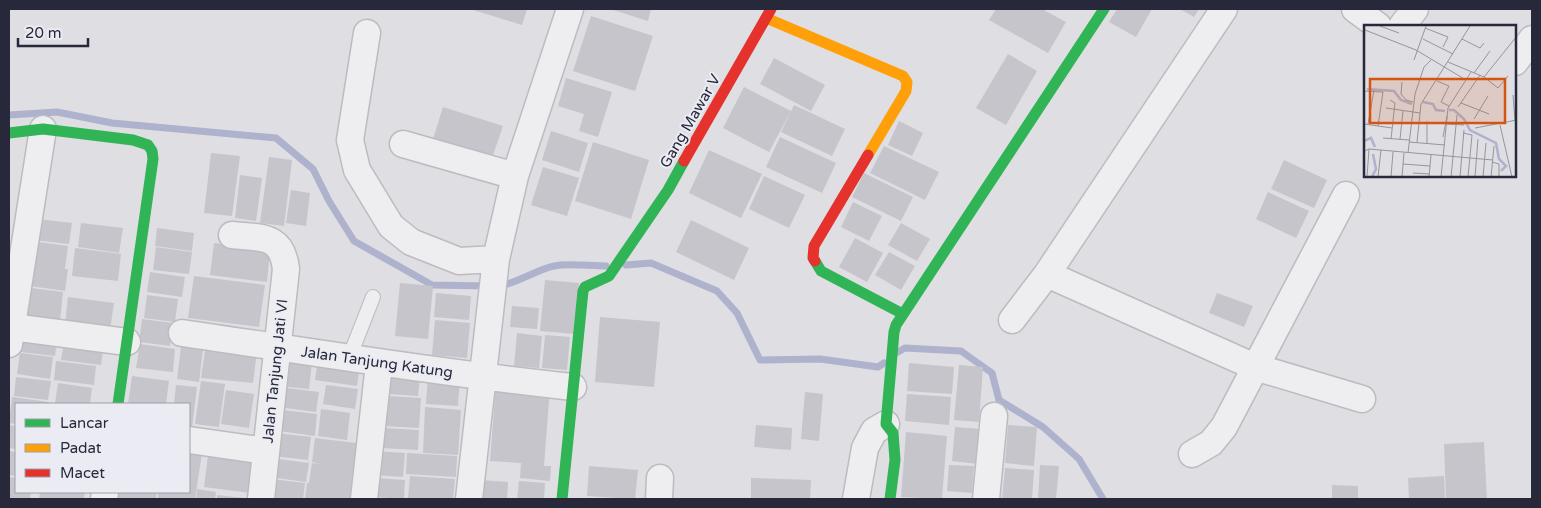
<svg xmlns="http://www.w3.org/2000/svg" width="1541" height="508" font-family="'Varela Round',sans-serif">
<rect width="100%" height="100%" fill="#dedee3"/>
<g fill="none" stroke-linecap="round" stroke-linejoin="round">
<path stroke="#aeb2cd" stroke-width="7" d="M9 115 57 112 112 123 276 138 313 169 329 201 354 241 432 285 487 286
M626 265 651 263 717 291 737 313 760 360 820 359 878 367 884 363
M498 286C511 286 538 269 554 266 568 263 590 266 606 266
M898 352 905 348 961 351 992 373 999 400 1043 427 1079 459 1103 499"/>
</g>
<path fill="#c5c5cb" d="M470 9H527L522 25Z
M610 9H651L648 21Z
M996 9H1042L1066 22 1048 53 989 20Z
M1117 9H1152L1136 37 1109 22Z
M1180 9H1199L1194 17Z
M591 16 653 36 635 91 573 71Z
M1008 54 1037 71 1006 125 976 108Z
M774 58 825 85 811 111 760 84Z
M566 78 612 92 598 137 579 131 584 114 558 106Z
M744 87 791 111 769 152 723 128Z
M794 105 845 129 832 156 781 132Z
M443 107 503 126 492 158 433 139Z
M899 121 923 133 912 156 888 145Z
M551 131 588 143 579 172 542 160Z
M780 137 836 163 822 193 766 167Z
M593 142 649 160 631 219 575 201Z
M884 146 939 172 925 200 870 173Z
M709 150 762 174 741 218 689 193Z
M211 153 240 156 232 216 204 213Z
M269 157 292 160 284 226 260 223Z
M1284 160 1327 180 1314 208 1271 189Z
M543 167 579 178 567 216 531 205Z
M864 173 913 197 901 221 852 197Z
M240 175 262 178 256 221 235 218Z
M764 176 805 195 789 228 749 209Z
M291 190 310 193 306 226 286 223Z
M1268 192 1309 211 1296 238 1256 219Z
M853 202 882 216 869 241 841 227Z
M37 219 72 223 69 244 34 240Z
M691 220 749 248 734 280 676 252Z
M81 223 123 228 119 253 78 247Z
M901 223 930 239 917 261 888 245Z
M157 228 194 233 192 251 155 246Z
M855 238 883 253 867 282 839 267Z
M31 241 68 246 65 269H68L65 291 23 285Z
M214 243 270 250 267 282 210 275Z
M156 247 192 252 189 274 153 270Z
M75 248 121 254 118 281 72 276Z
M889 252 915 266 901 290 875 275Z
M150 272 185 277 182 297 147 292Z
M194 276 265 285 259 327 188 318Z
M545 280 579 283 575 334 540 331Z
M400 283 433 286 428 339 395 336Z
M23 287 63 292 60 321 20 316Z
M436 293 471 296 469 320 434 317Z
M1217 293 1253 306 1244 327 1209 313Z
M147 295 178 299 175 322 144 318Z
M68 297 114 303 110 330 65 324Z
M512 306 539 308 537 329 510 327Z
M600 317 660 322 654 387 595 382Z
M142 319 173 323 170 346 139 342Z
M435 320 470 323 467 358 432 355Z
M24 333 57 338 55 356 21 352Z
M517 333 542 336 539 368 514 366Z
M545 335 570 337 567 370 542 368Z
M65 337 104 342 101 365 61 360Z
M182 338 204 341 199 382 177 379Z
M140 344 175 349 173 372 136 368Z
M206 344 257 351 253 383 201 378Z
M20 353 53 357 50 379 17 374Z
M282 358 312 362 309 389 279 386Z
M318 359 360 365 357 386 315 380Z
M56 361 96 366 94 385 54 380Z
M909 363 954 367 952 394 907 391Z
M959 365 983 367 979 422 954 420Z
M390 374 420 376 418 396 389 394Z
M428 374 460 376 458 406 426 404Z
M132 376 169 381 166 404H128Z
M16 377 51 381 48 400 14 396Z
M201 381 225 384 219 427 195 424Z
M58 383 92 388 90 404H55Z
M496 383 550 387 544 466H551L550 481 520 478 521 463 490 461Z
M176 385 197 387 192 428H189V404H174Z
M326 385 358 389 355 409 323 404Z
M279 387 319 392 316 412 277 407Z
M226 390 254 394 249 428 221 424Z
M805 392 823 394 819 441 801 439Z
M907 394 951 397 949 425 905 421Z
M387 396 421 398 419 428 385 426Z
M12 397 49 402 48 404H16V424L9 423Z
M425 407 461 410 458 455 423 453Z
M274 409 317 414 315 436 272 430Z
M321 409 350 413 347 440 318 436Z
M9 425 16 426V449L9 448Z
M756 425 792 428 791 450 754 447Z
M1008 425 1037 427 1034 466 1005 463Z
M955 427 981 429 978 464 952 461Z
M382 428 419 430 418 450 381 448Z
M906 432 947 436 942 499 901 497Z
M276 433 311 437 308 460 273 456Z
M315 438 356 443 352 499H305L307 483H309L312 463 321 464 312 462Z
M1484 442 1487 499H1446L1444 444Z
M209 448 255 454 250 493 204 487Z
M9 451 16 452V476L9 475Z
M189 451 202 453 195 499H158V492H189Z
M374 451 405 453 403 477 372 475Z
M407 453 457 456 456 477 406 474Z
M271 458 309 463 306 482 269 477Z
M949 465 974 466 972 493 947 491Z
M1040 465 1059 466 1056 499H1038Z
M589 466 638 470 635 499 587 496Z
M1005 468 1034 470 1032 499H1002Z
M410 476 455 479 453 499H408Z
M1444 476 1445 499H1409L1408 478Z
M9 477 16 478V492H31L30 499H9Z
M377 478 405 480 404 499 375 497Z
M751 478 811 480 810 499H751Z
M272 479 305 483 303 499H269Z
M480 480 508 482 507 499 479 498Z
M519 481 545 483 544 499H517Z
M1332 485 1358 486V499H1332Z
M197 489 216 492 215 499H196Z
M40 492H85L84 499H39Z
M116 492H157L156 499H115Z
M217 495 244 498V499H217Z"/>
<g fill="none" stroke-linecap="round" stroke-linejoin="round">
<defs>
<path id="lane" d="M349 358 373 297"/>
<path id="street" d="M1355 9 1378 26
M1402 26 1415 9
M367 33 350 140 357 170 391 226 411 242 459 261 496 259
M1515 62 1532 39
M403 144 515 176
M232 235C261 238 282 234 286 269L261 499
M1047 274 1255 367 1362 399
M1012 320 1047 274 1224 9
M12 327 127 342
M182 333C312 352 442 373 573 387
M9 344 43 129
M189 440 266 451
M1192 454 1211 443 1224 427 1346 195
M104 499 105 492
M364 499 379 364
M469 499 496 259 515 176 570 9
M659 499 660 478
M856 499 865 448 874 431 886 424
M986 499 994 416"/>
</defs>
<use href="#lane" stroke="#bbbbc0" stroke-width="16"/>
<use href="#street" stroke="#bbbbc0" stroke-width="29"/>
<use href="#lane" stroke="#eeeef0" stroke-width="14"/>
<use href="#street" stroke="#eeeef0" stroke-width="26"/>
<path stroke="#30b455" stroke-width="11" d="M9 133 43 129 133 140 148 145 152 151 153 159 118 404
M815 261 821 271 903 314
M562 499 583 291 585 287 609 276 668 190 684 161
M890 499 895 460 893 433 886 424 894 332 896 325 1104 9"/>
<path stroke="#ff9f0a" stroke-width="11" d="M766 18 903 76 907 82 906 91 868 155"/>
<path stroke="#e5322d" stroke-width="11" d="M684 161 771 9
M815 261 813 258 814 246 868 155"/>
</g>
<g text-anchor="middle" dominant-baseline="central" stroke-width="4" stroke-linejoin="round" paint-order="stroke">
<g font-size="15" fill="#27283a" stroke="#ebecf3">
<text transform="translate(690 121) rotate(-60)">Gang Mawar V</text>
<text transform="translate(377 362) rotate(8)">Jalan Tanjung Katung</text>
<text transform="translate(275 371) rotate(-84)">Jalan Tanjung Jati VI</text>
</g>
</g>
<g transform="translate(1364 25)">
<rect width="152" height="152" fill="#dedee3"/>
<path fill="none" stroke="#aeb2cd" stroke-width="2.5" d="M3 64 30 66 37 75 48 79M59 77 69 79 72 85 81 86M85 85H90L100 94 106 105 132 118 135 134 142 141 137 146M0 116 7 113 11 122M8 152 12 144 9 129"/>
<path fill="none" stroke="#95959f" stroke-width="1" d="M16 1 35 8M61 3 84 12 79 22M1 5 52 25 102 55M59 14 89 29M98 14 116 23 120 18M50 35 62 1M84 37 120 52 134 63 144 51M110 48 126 26M120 52 153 11M73 56 85 61 77 77 85 81M38 57 37 69 42 75 49 77M0 66 19 67 14 101M149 70 151 95M26 75 31 78 27 114M97 78 125 89M94 82 116 50M22 83 56 88M110 94 124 71M0 99 28 103M4 99 10 65M83 99 100 100M136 100 148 152M111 103 153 95M99 108 108 110 104 152M79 112 83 91M19 113 45 115M36 114 39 86M45 117 81 120M53 117 57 79 106 1M63 118V96M0 126 5 124 129 135M44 128 51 69 60 42 67 35M128 137 135 139V152M39 139 66 141M49 148 66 149M3 152 5 124M14 152 17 125M27 152 29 127M38 152 40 128M65 152 67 130M77 152 84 83 107 47M87 152 93 90M96 152 100 105M111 152 114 114M119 152 122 118M127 152 130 121"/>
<path fill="#d55411" fill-opacity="0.15" stroke="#d55411" stroke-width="2.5" d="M6 54H141V98H6Z"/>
<rect width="152" height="152" fill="none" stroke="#27283a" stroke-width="2.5"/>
</g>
<rect width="1541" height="508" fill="none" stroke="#27283a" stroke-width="20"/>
<rect x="15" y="403" width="175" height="90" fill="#ebecf3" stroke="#9d9ea9"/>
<rect x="25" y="419" width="25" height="8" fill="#30b455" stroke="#9d9ea9"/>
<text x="60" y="428" font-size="15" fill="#27283a">Lancar</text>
<rect x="25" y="444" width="25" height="8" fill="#ff9f0a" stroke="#9d9ea9"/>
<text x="60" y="453" font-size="15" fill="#27283a">Padat</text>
<rect x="25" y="469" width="25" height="8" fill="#e5322d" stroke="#9d9ea9"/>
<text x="60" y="478" font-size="15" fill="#27283a">Macet</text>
<path d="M18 38v8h70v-8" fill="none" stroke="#27283a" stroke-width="2.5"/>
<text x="25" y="38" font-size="15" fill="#27283a" stroke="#ebecf3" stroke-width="4" paint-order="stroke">20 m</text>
</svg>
